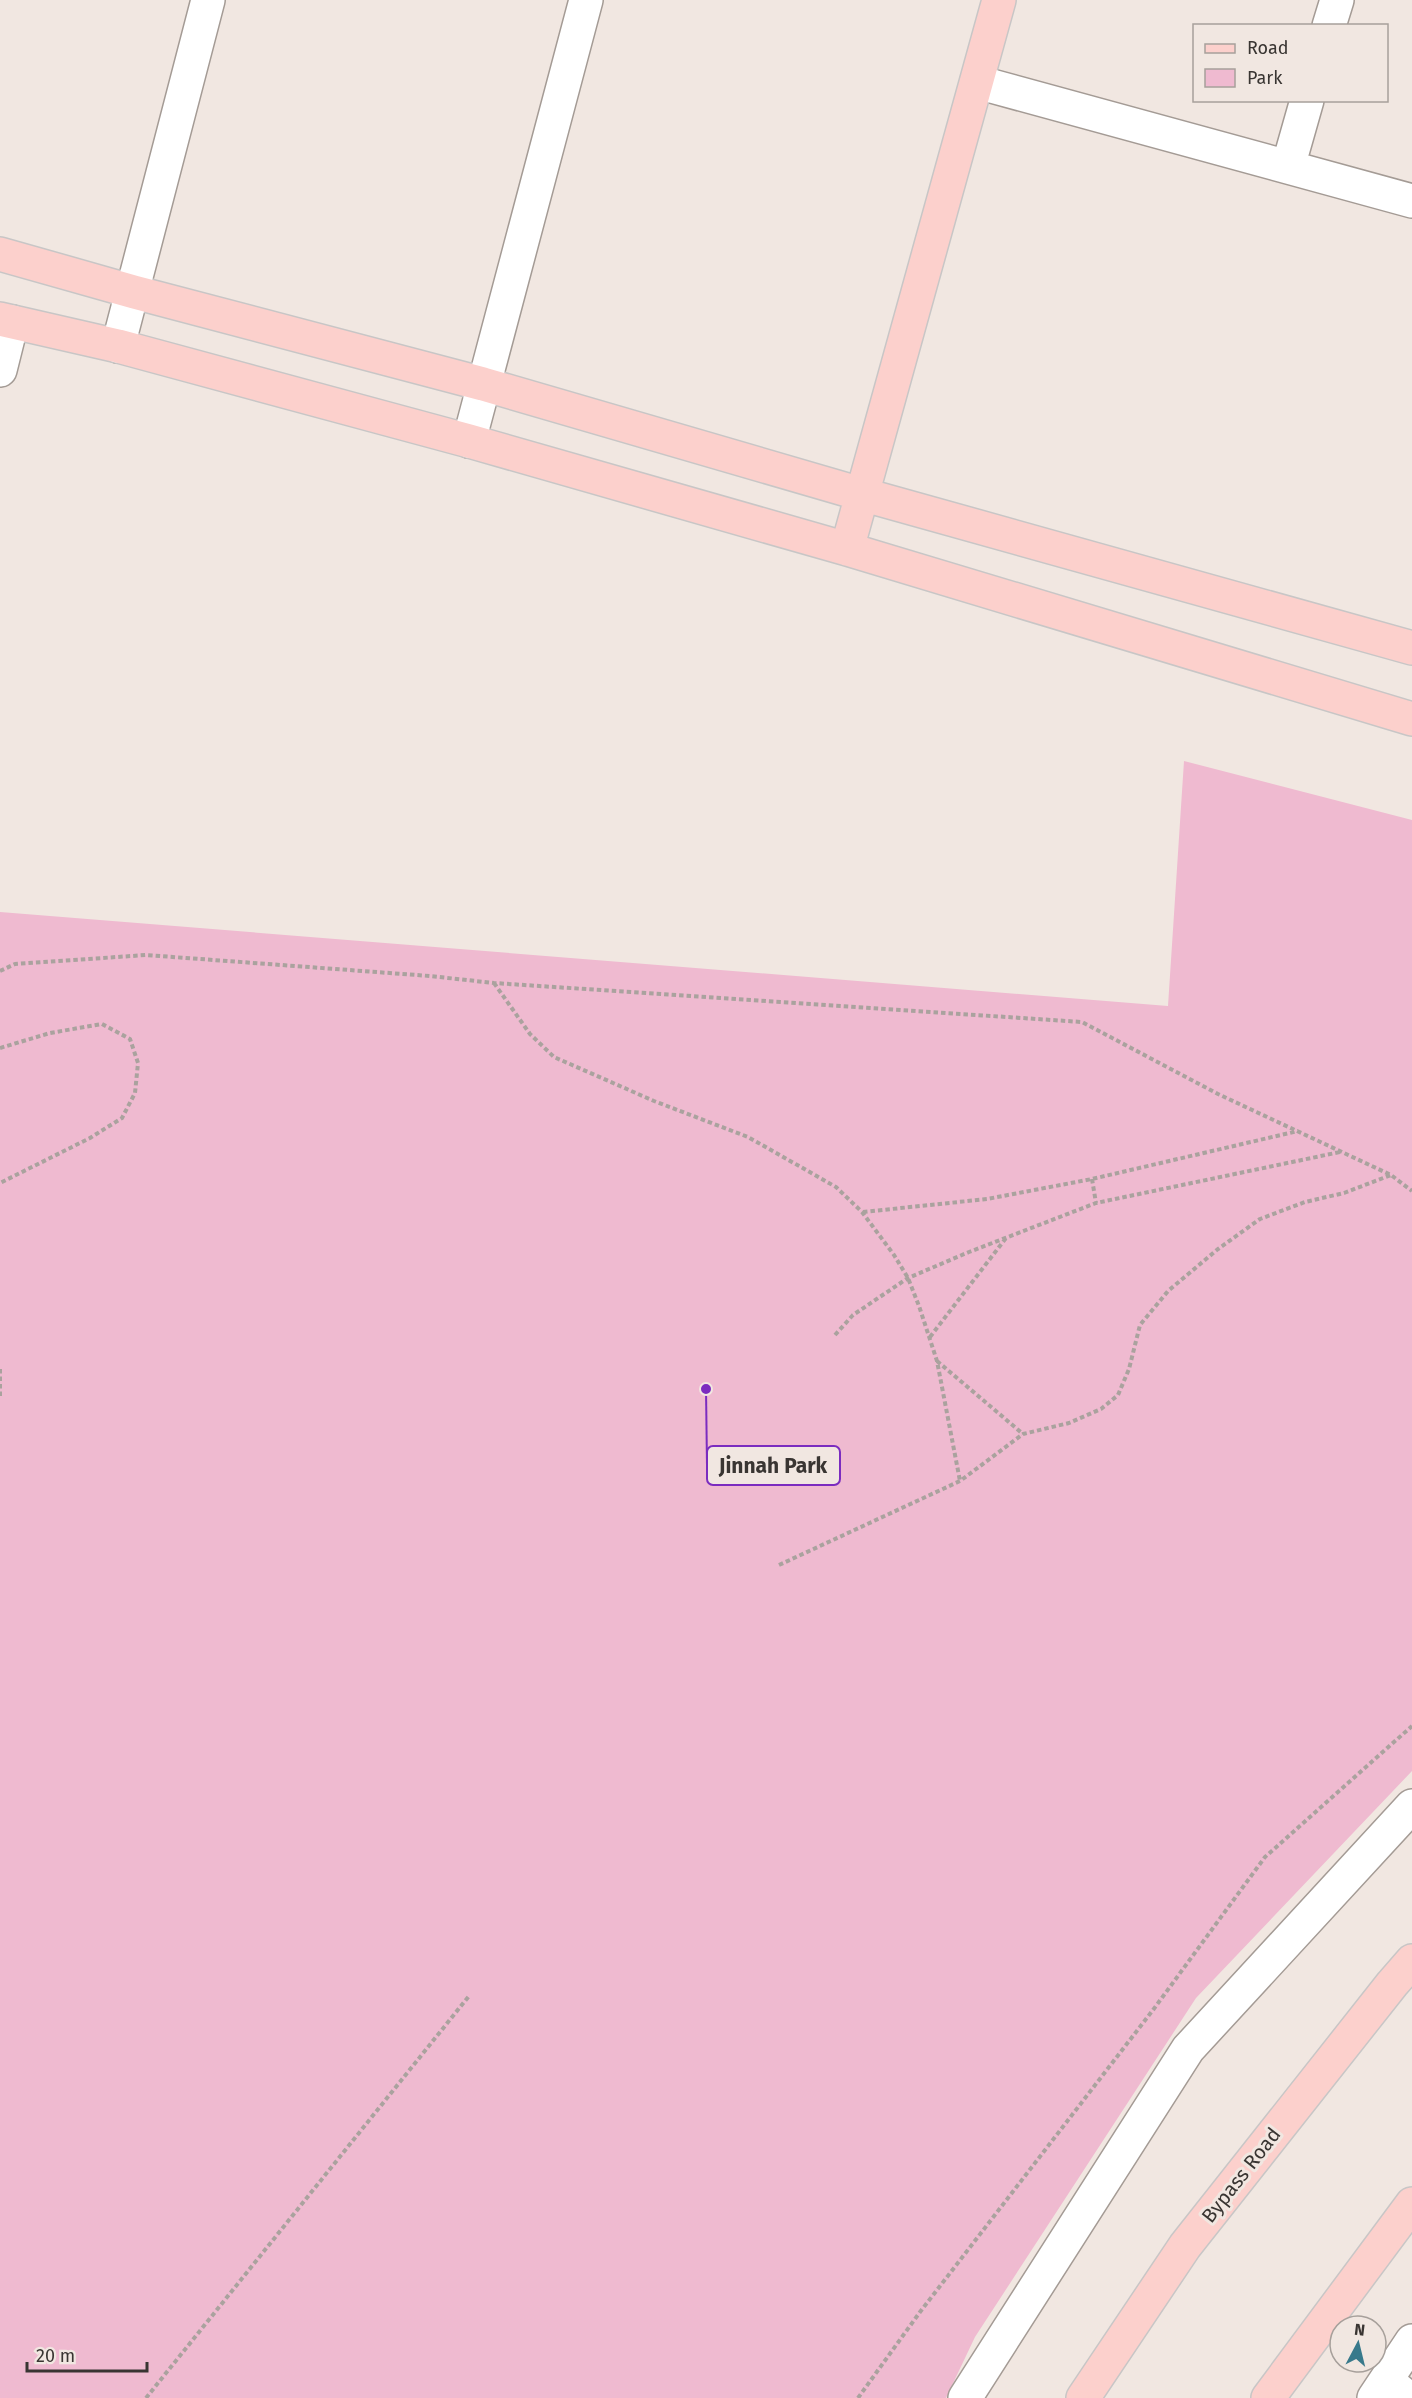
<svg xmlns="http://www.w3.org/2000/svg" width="1412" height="2398" font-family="'Fira Sans',sans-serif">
<rect width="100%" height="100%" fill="#f1e7e1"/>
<path fill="#efbad0" d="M1184 761 1412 820V1771L1196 1998 975 2337 946 2398H0V912L1168 1006Z"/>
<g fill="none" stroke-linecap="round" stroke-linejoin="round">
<defs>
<path id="minor" d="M1329 26 1337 0
M977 82 1412 201
M1288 167 1307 100
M118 346 208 0
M0 370 12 322
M469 441 586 0
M1386 2380 1408 2398
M965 2398 1188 2049 1412 1806
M1374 2398 1412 2341"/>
<path id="major" d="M0 254 134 292 483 384 861 494 1412 648
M0 319 118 346 469 441 847 549 1412 719
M847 549 999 0
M1083 2398 1185 2246 1392 1984 1412 1961
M1268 2398 1412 2204"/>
</defs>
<use href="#minor" stroke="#a49b95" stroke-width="36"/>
<use href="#major" stroke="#c8c6c6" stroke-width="36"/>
<path stroke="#aaa29e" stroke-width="4" stroke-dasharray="4.5 3" stroke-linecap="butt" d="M0 971 15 964 146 955 430 976 494 983 1082 1022 1218 1094 1391 1175 1412 1191
M494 983 530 1034 554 1057 654 1101 748 1137 836 1187 862 1212 894 1255 908 1278 919 1306 937 1361 960 1481
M0 1048 50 1033 102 1024 130 1039 138 1063 135 1093 122 1118 90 1138 0 1183
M1092 1179 1096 1203
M863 1212 987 1199 1092 1179 1298 1131
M835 1335 853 1315 908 1278 969 1252 1096 1203 1340 1152
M930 1337 1006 1238
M937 1361 1023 1434
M0 1369V1397
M779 1565 960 1481 1023 1434 1069 1423 1101 1409 1118 1395 1129 1369 1140 1325 1168 1291 1218 1249 1260 1219 1305 1202 1344 1193 1391 1175
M146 2398 469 1996
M858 2398 920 2312 1153 2010 1265 1857 1412 1726"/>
<use href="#minor" stroke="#fff" stroke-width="33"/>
<use href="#major" stroke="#fcd0cc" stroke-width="33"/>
</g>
<g text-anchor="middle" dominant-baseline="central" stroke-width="6" stroke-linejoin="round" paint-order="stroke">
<g font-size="20" fill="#393532" stroke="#f1e7e1">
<text transform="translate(1241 2175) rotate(-52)">Bypass Road</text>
</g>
</g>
<path fill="none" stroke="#7b2cbf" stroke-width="2" d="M706 1389L707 1466"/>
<circle fill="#7b2cbf" stroke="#f1e7e1" stroke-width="2" cx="706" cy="1389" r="6"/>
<rect fill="#f1e7e1" stroke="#7b2cbf" stroke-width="2" x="707" y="1446" width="133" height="39" rx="6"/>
<g font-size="21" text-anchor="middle" font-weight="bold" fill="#393532">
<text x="773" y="1473">Jinnah Park</text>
</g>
<rect x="1193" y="24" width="195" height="78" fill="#f1e7e1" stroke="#a7a09b" stroke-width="1.5"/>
<rect x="1205" y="44" width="30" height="9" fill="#fcd0cc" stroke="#a7a09b" stroke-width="1.5"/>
<text x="1247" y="54" font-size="18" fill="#393532">Road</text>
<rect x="1205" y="69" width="30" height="18" fill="#efbad0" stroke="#a7a09b" stroke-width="1.5"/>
<text x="1247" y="84" font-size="18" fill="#393532">Park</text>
<g transform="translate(1358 2344) rotate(7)"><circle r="28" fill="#f1e7e1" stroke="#a7a09b" stroke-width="1.5"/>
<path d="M0-4.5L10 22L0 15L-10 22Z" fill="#38798b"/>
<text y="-9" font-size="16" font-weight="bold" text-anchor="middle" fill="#393532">N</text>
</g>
<path d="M27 2362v9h120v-9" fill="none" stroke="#393532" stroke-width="3"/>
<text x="36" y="2362" font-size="18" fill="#393532" stroke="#f1e7e1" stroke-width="4.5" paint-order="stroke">20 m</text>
</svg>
